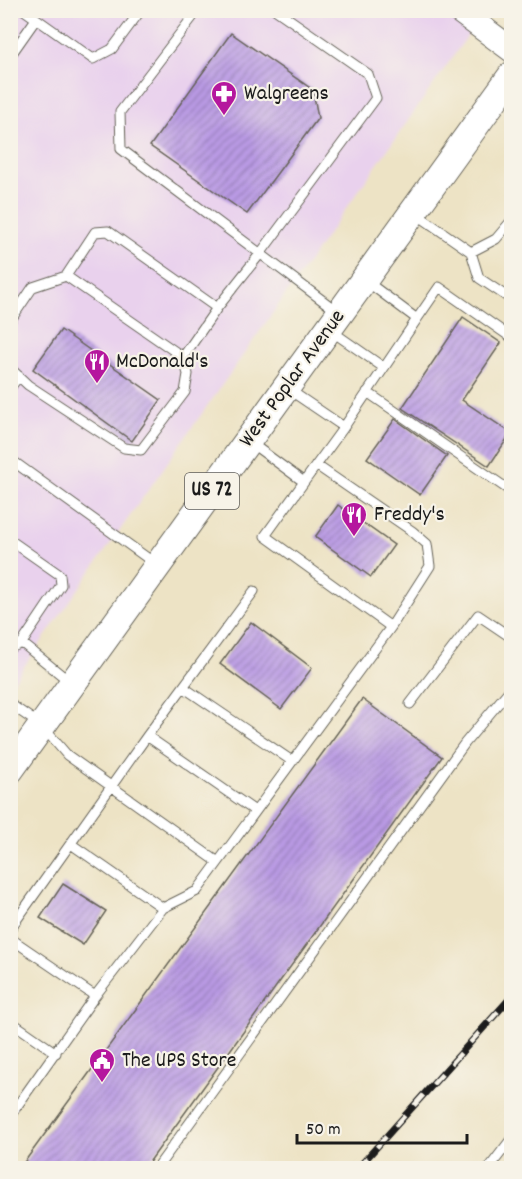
<svg xmlns="http://www.w3.org/2000/svg" width="522" height="1179" font-family="Dekko,sans-serif">
<defs>
<pattern id="building-hatch" width="6" height="6" patternUnits="userSpaceOnUse" patternTransform="scale(1.5)"><rect width="6" height="6" fill="#b99ae4"/><path d="M-1 1l2-2M0 6l6-6M5 7l2-2" fill="none" stroke="#967db8"/></pattern>
</defs>
<rect width="100%" height="100%" fill="#f7f3e8"/>
<filter id="ink" filterUnits="userSpaceOnUse"><feTurbulence type="fractalNoise" baseFrequency=".0167" numOctaves="2"/><feDisplacementMap in="SourceGraphic" scale="12" xChannelSelector="R" yChannelSelector="G"/><feConvolveMatrix kernelMatrix="1 2 1 2 8 2 1 2 1" color-interpolation-filters="sRGB"/></filter>
<filter id="wash" filterUnits="userSpaceOnUse"><feTurbulence type="fractalNoise" baseFrequency=".008" numOctaves="4" result="noise"/><feDisplacementMap in="SourceGraphic" scale="24" xChannelSelector="R" yChannelSelector="G"/><feGaussianBlur stdDeviation="1.35" result="paint"/><feColorMatrix in="noise" values="0 0 0 0 0 0 0 0 0 0 0 0 0 0 0 0 0 1.4 0 .05"/><feComposite in="paint" operator="in"/></filter>
<g filter="url(#wash)">
<rect width="100%" height="100%" fill="#ede3c5"/>
<path fill="#e9d1ed" d="M11 11H485L11 685Z"/>
<g id="blocks">
<path fill="url(#building-hatch)" d="M231 33 313 90 318 118 247 214 150 146Z
M463 317 501 343 462 400 511 433 489 466 402 408Z
M61 330 161 400 132 441 33 369Z
M395 419 447 456 420 495 367 458Z
M338 505 394 545 371 577 315 537Z
M251 622 312 668 281 709 220 664Z
M362 699 442 757 145 1168H20Z
M63 884 106 911 83 945 40 918Z"/>
</g>
</g>
<g filter="url(#ink)">
<use href="#blocks" fill-opacity="0" stroke="#656257" stroke-width="1.5"/>
<g fill="none" stroke-linecap="round" stroke-linejoin="round">
<defs>
<path id="lane" d="M24 10 93 59 112 49 141 10
M198 10 120 112 121 149 338 312
M10 56 36 19
M415 213 471 252 496 239 512 220
M471 252 479 278 512 300
M417 319 439 287 512 338
M10 321 33 287 66 276 95 232 108 231 217 308
M330 330 383 367
M183 357 217 308 260 254 376 98 368 74 276 10
M10 368 28 385 124 448 141 450 185 392 188 374 183 357 66 276
M10 388 19 376
M288 389 344 427
M367 392 512 492
M10 459 157 565
M316 465 412 531 427 544 430 566 391 627
M304 482 344 427 417 319 366 281
M10 540 60 575 61 585 22 643 70 682
M10 648 22 643
M183 687 292 761
M10 704 42 726 67 755 218 862
M410 704 478 615 512 638
M147 736 255 811
M71 844 163 908
M10 929 147 736 254 591
M10 938 95 996
M10 1021 56 1053
M10 1116 95 996 163 908 197 891 391 627 265 536 304 482 251 443
M157 1168 465 743 512 687
M489 1168 512 1138"/>
<path id="secondary" d="M458 10 512 50"/>
<path id="primary" d="M10 770 512 75"/>
</defs>
<use href="#lane" stroke="#656257" stroke-width="11"/>
<use href="#secondary" stroke="#656257" stroke-width="26"/>
<use href="#primary" stroke="#656257" stroke-width="29"/>
<use href="#lane" stroke="#fff" stroke-width="9"/>
<use href="#secondary" stroke="#fff" stroke-width="24"/>
<use href="#primary" stroke="#fff" stroke-width="27"/>
<defs>
<path id="rail" d="M358 1168 512 996"/>
</defs>
<use href="#rail" stroke="#1c1c1c" stroke-width="7"/>
<use href="#rail" stroke="#f7f3e8" stroke-width="4.5" stroke-dasharray="14" stroke-linecap="butt"/>
</g>
</g>
<defs>
<symbol id="pharmacy-pin" viewBox="-11 -11 22 30"><path d="M0 17L-7.5 6A9.5 9.5 0 1 1 7.5 6Z" fill="#b5179e" stroke="#f7f3e8"/><path d="M-2-6h4v4h4v4h-4v4h-4v-4h-4v-4h4Z" fill="#fff"/></symbol>
<symbol id="restaurant-pin" viewBox="-11 -11 22 30"><path d="M0 17L-7.5 6A9.5 9.5 0 1 1 7.5 6Z" fill="#b5179e" stroke="#f7f3e8"/><path d="M-5-6h1v4h1v-4h1v4h1v-4h1v5L-1.5 .5V6h-2V.5L-5-1ZM5-6V6H3V1.5H1.5Q1.5-4 5-6Z" fill="#fff"/></symbol>
<symbol id="civic-pin" viewBox="-11 -11 22 30"><path d="M0 17L-7.5 6A9.5 9.5 0 1 1 7.5 6Z" fill="#b5179e" stroke="#f7f3e8"/><path d="M-.6-6.5H3V-4.5H.6V-3L4-1V1h2V6H-6V1h2V-1L-.6-3ZM-1.2 2.5V6h2.4V2.5Z" fill="#fff"/></symbol>
</defs>
<g fill-rule="evenodd">
<use href="#pharmacy-pin" x="209" y="79" width="30" height="40"/>
<use href="#restaurant-pin" x="82" y="347" width="30" height="40"/>
<use href="#restaurant-pin" x="339" y="500" width="30" height="40"/>
<use href="#civic-pin" x="87" y="1046" width="30" height="40"/>
</g>
<g text-anchor="middle" dominant-baseline="central" stroke-width="4.5" stroke-linejoin="round" paint-order="stroke">
<rect fill="#f7f3e8" stroke="#5e5c59" stroke-width="1.5" x="185" y="473" width="54" height="36" rx="4.5"/>
<g font-size="21" font-weight="bold" fill="#1c1c1c">
<text x="212" y="491">US 72</text>
</g>
<g font-size="22" fill="#1c1c1c" stroke="#f7f3e8" text-anchor="start">
<text x="244" y="94">Walgreens</text>
<text x="116" y="362">McDonald's</text>
<text x="374" y="515">Freddy's</text>
<text x="122" y="1061">The UPS Store</text>
</g>
<g font-size="22" fill="#1c1c1c" stroke="#f7f3e8">
<text transform="translate(293 379) rotate(-54)">West Poplar Avenue</text>
</g>
</g>
<rect width="522" height="1179" fill="none" stroke="#f7f3e8" stroke-width="36"/>
<path d="M297 1134v9h170v-9" fill="none" stroke="#1c1c1c" stroke-width="3"/>
<text x="306" y="1134" font-size="18" fill="#1c1c1c" stroke="#f7f3e8" stroke-width="4.5" paint-order="stroke">50 m</text>
</svg>
